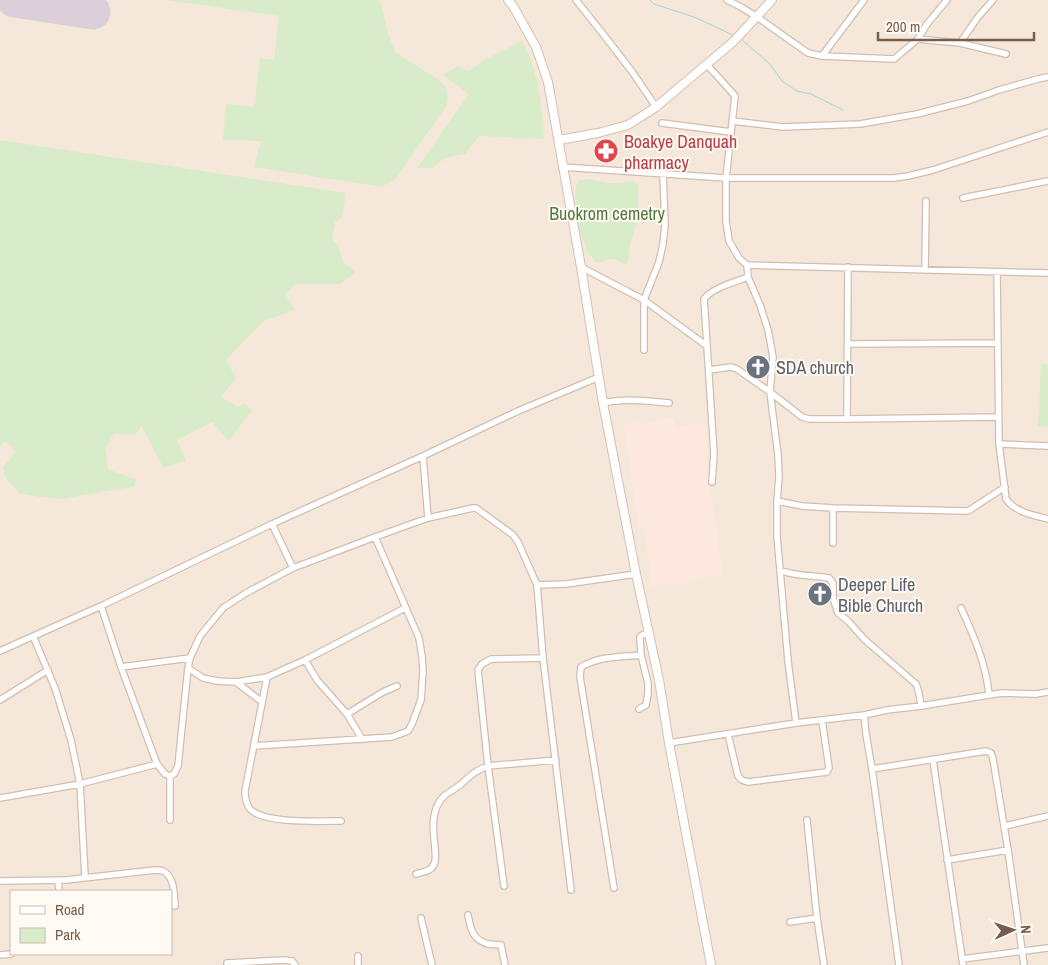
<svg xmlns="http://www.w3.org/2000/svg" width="1048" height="965" font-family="'Archivo Narrow',sans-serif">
<rect width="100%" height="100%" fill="#fdf6ec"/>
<path fill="#f5e8da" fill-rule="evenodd" d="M0 0H1048V965H0ZM11 891H171V954H11Z"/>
<path fill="#fde8e0" d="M674 418 675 428 706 425 708 472 723 576 652 586 644 528H639L624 425Z"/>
<path fill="#d8ecc9" d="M166 0H378L381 3 388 34 395 52 439 80 447 89 448 97 447 105 396 178C390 184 385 186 376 186L254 167 261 141 223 140 226 104 254 107 260 58 274 60 279 16Z
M522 41C539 71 542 106 544 139L479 136 465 154 445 158 432 168H417L469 94 443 75 458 66 468 71 486 59Z
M0 140 346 193 342 218 335 222 332 239 338 245 343 262 355 272 341 284H295L285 294 295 310 264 321 226 360 236 378 221 397 238 407 244 403 252 410 229 441 212 422 177 440 186 461 163 467 142 426 136 434H114L105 448 108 469 136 480 134 487 112 490 61 499 40 497 19 493 5 477 3 467 16 452 6 441 0 446Z
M589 179C594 180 598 181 602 182 609 184 627 183 634 181L638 186V211L635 229 630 244 629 257 626 265C610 256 613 259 597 263L588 253 582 236 578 228 575 206 576 186 580 180Z
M1041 364 1048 365V426H1038Z"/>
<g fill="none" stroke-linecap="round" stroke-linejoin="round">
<path stroke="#a5d3da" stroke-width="1" d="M650 0 654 4 694 17 735 36
M741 39 770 64 782 81 797 91 811 94 843 110"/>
<path stroke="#dbcfda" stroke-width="35" d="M14 0 93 12"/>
<defs>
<path id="street" d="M576 0 607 39 633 73 656 107
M727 0 741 7 757 17 808 53 822 56 894 59 918 39 927 24 947 0
M918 39 960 43 1006 54
M960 43 978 17 993 0
M822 56 864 0
M707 65 720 79 735 96 726 178V221L729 241 739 258 747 265 748 277 760 305 768 330 773 357 770 392 778 455 779 477 777 501V536L788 661 796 723
M732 121 783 127 860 124 917 114 968 101 999 90 1038 79 1048 77
M662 123 731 132
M562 167 726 178H894L908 176 933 170 1048 132
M963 198 1048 181
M747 265 1048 273
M581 267 644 300 707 346
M925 270 926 201
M997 272 999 444 1006 499C1015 512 1033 515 1048 519
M848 344 998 343
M644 350V300L659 262 663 244 665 225 663 174
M709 370 731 367 737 369 770 392 802 417 809 419H847L998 417
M603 403C625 398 647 401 669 403
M847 419 848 267
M999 444 1048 446
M423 456 428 518
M712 482 714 454 704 299C712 288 735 282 748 277
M777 501 802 506 833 508 968 511 1005 487
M272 524 293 568
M833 543V508
M780 570C796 577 813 575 829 578L833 583V598L838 613 848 621 864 639 916 684C919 690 920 699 921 706
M537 585 566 584 636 574
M101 606 121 667 157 764 165 774 170 776
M961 608C974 636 986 664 989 695
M33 636 55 688 71 740 80 784 85 877
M0 651 101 606 272 524 423 456 518 411 599 377
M305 660 317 680 347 714 383 692 397 686
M121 667 190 658
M188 668 203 678 217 681 236 682 267 677 305 660 405 608
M267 677 245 791C245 797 246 804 250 809 263 824 321 821 341 821
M236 682 262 702
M0 700 48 670
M639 709 646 705 648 694V683L641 655 640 637 642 635 648 633
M347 714 362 739
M864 715 866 734 872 769 899 965
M728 734 738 776 742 780 748 782 827 772 829 768 822 720
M669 743 796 723 864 715 887 710 921 706 989 695 1002 693 1036 694 1048 692
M254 746 392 737 408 731 412 724 421 700 423 671 422 657 419 638 375 537
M933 760 963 965
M872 769 986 751 991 753 993 759 1008 850 1024 965
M170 776 174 774 178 766 188 668 190 658 200 636 223 608 246 593 293 568 375 537 428 518 473 508H476L513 535 518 542 537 585 543 658 571 890
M0 798 80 784 157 764
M170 820V776
M807 820 817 918 824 965
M1005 826 1048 816
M947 860 1008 850
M416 874C421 872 430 872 433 866 437 861 435 854 435 848 433 830 430 810 444 796 449 792 455 789 460 785 469 777 477 769 488 766L556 760
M58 880 59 891
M0 881 66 880 155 870C158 870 161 870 163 871 175 877 174 895 175 906
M504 886 488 766 478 670 482 664 491 659 543 658
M614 888 580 677 581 667C600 656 619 657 641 655
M468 915C471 930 472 939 488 944 492 945 497 944 501 945L505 965
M421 918 432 965
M790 922 817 918
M0 955 11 954
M358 956V965
M962 959 1048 948
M227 963 284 960 292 961 295 965"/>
<path id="secondary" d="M508 0 513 6 536 47 548 82 581 267 603 403 636 574 659 680 669 743 711 965
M559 140 598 133 628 125 656 107 733 42 772 0"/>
</defs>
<use href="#street" stroke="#d1beb0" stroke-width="8"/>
<use href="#secondary" stroke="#d6c0b0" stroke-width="10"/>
<use href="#street" stroke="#fff" stroke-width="5.5"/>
<use href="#secondary" stroke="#fff" stroke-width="8"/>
</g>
<defs>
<symbol id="pharmacy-disc" viewBox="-11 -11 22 22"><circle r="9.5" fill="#e0444e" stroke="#fffaf3"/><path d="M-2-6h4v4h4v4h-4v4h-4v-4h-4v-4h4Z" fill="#fff"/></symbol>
<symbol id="church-disc" viewBox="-11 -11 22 22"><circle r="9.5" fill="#6b7280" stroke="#fffaf3"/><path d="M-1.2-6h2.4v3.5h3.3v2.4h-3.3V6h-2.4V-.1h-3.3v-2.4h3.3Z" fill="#fff"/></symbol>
</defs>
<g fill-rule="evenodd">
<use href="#pharmacy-disc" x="592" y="137" width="28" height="28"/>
<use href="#church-disc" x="744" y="353" width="28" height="28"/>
<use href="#church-disc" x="806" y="580" width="28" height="28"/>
</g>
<g text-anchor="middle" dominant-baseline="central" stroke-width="4" stroke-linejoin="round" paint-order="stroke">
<g font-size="18" fill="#be3a42" stroke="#fffaf3" text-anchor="start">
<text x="624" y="141">Boakye Danquah<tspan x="624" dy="21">pharmacy</tspan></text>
</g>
<g font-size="18" fill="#537a41" stroke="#fffaf3">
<text x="607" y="213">Buokrom cemetry</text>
</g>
<g font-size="18" fill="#5b616d" stroke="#fffaf3" text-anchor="start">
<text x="776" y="367">SDA church</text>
<text x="838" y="584">Deeper Life<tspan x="838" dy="21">Bible Church</tspan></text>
</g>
</g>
<rect x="10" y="890" width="162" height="65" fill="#fffaf3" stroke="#cabbb1"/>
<rect x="20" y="906" width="25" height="8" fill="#ffffff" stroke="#cabbb1"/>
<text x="55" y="915" font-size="15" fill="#7a5c4d">Road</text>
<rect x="20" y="928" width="25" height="15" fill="#d8ecc9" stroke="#cabbb1"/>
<text x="55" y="940" font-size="15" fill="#7a5c4d">Park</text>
<g transform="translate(1013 930) rotate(87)" stroke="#fffaf3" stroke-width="4" paint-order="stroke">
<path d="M0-4L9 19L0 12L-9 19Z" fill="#7a5c4d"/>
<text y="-8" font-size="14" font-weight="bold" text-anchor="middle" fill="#7a5c4d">N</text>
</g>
<path d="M878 32v8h156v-8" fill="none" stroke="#7a5c4d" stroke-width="2.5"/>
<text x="886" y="32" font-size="15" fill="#7a5c4d" stroke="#fffaf3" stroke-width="4" paint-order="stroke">200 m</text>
</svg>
